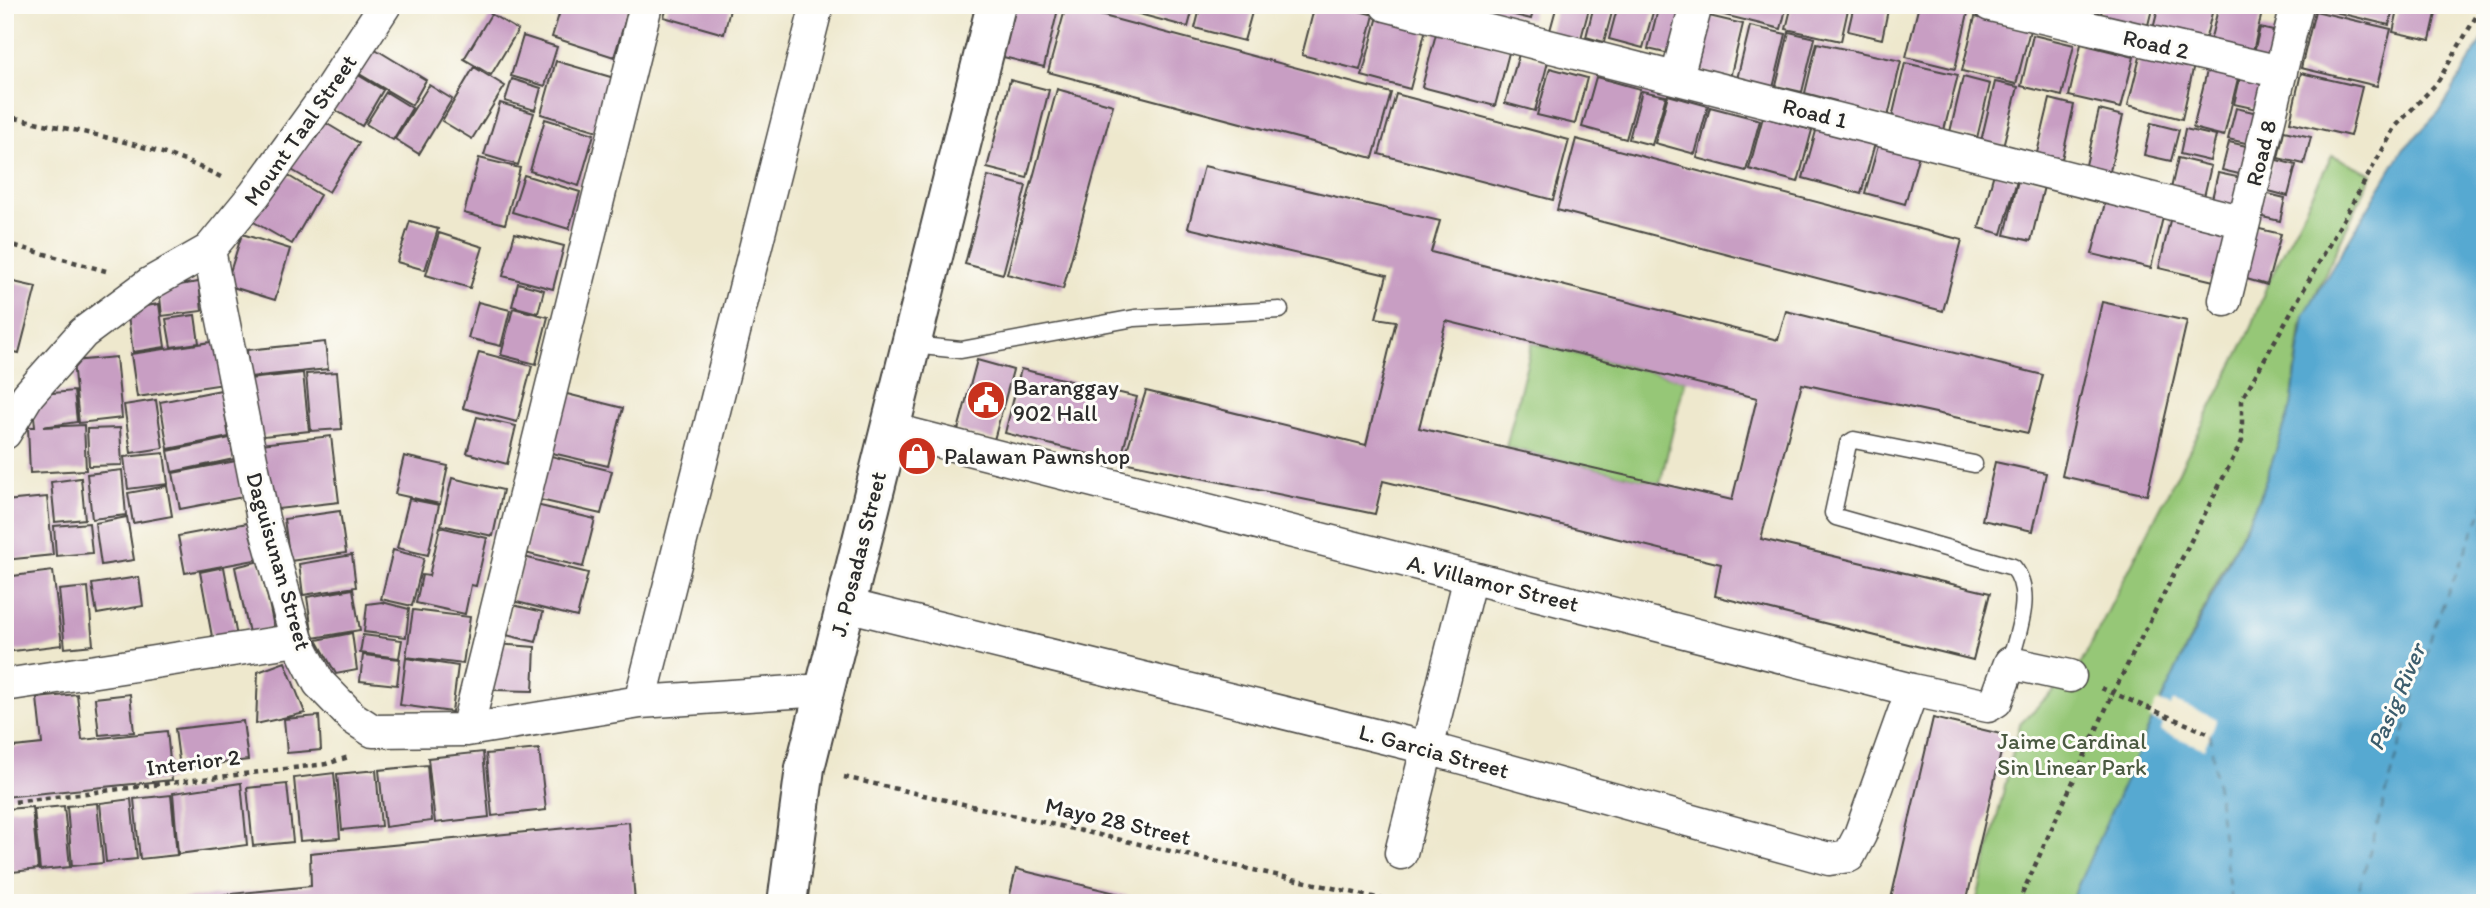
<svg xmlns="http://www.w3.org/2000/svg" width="2490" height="908" font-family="Itim,sans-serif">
<rect width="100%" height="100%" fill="#fdfcf7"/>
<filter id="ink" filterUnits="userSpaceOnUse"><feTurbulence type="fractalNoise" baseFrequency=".0143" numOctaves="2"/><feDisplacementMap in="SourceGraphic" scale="14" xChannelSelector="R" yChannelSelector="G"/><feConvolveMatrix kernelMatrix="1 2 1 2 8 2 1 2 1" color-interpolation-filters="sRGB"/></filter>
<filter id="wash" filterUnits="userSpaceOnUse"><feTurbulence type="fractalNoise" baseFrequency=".00686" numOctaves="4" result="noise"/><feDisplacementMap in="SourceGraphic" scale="28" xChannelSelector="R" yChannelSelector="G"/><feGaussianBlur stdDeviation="1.57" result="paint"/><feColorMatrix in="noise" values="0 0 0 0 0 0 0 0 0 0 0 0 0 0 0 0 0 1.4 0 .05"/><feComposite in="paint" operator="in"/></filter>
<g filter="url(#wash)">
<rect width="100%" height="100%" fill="#eee8cd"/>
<path fill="#96c777" stroke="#607951" stroke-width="2" d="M2332 155 2372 174 2301 325 2291 407 2261 494 2211 593 2070 903H1976L2020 724 2082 662 2251 329 2267 285Z
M1532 343 1685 380 1660 484 1506 447Z"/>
<path fill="#56a9d1" stroke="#406a7e" stroke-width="2" d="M2485 34V903H2070L2152 720 2261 494 2291 407 2304 315 2402 151 2441 110Z"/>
<path fill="#eee8cd" d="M2157 701 2171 706 2173 701 2217 719 2204 749 2161 731 2163 724 2149 718Z"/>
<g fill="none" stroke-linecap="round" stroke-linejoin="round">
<path stroke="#3c5d6d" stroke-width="2" stroke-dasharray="9 7" stroke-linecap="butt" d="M2210 734 2231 903
M2355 903 2434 627 2485 503"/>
</g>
<g id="blocks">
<path fill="#c89ec3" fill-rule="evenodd" d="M562 5H630L614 57 552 37Z
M668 5H731L724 34 664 17Z
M1007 5H1059L1044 67 995 55Z
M1092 5H1119L1117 13Z
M1125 5H1194L1188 27 1124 10Z
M1201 5H1254L1244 41 1195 28Z
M1315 5H1337L1374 15 1360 70 1302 55Z
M1471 5H1492L1488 17 1469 11Z
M1495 5H1535L1531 19 1494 10Z
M1557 5H1590L1580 42 1549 34Z
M1594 5H1614L1604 42 1586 37Z
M1618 5H1655L1643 48 1609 39Z
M1659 5 1686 9 1674 55 1648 49Z
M1713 5H1787L1781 29 1712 12Z
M1792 5H1849L1841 41 1786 29Z
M1854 5H1889L1882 39 1848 31Z
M1919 5H1936L1968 13 1955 69 1906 57Z
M2065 5H2099L2094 25 2062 17Z
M2103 5H2153L2145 37 2098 27Z
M2159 5H2214L2203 49 2151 37Z
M2219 5 2262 12 2251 60 2208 50Z
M2323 5H2394L2389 25 2322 9Z
M2399 5H2438L2430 40 2393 32Z
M1066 6 1391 93 1373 158 1048 72Z
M2315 11 2391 29 2377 86 2301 68Z
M491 14 518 30 491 75 464 59Z
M1378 16 1426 29 1410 89 1362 76Z
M1709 16 1743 24 1730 78 1696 70Z
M1975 17 2030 30 2016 84 1962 71Z
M1750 26 1786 34 1773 88 1737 79Z
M2260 28 2282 33 2275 65 2252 60Z
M1437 30 1510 49 1495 106 1422 87Z
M1789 32 1815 38 1802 92 1776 86Z
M2033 35 2074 45 2062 96 2021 86Z
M523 36 557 47 545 86 511 76Z
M1817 43 1901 61 1888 117 1836 105V101L1805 93Z
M2081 44 2134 57 2121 108 2069 96Z
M372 47 426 80 412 105 356 72Z
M2141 53 2194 65 2182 119 2128 105Z
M1519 54 1548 62 1535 111 1505 103Z
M556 61 614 78 598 131 541 114Z
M1905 63 1958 75 1943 134 1891 122Z
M474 67 505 86 472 139 442 121Z
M2208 67 2239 74 2224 136 2193 128Z
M1550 68 1587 78 1575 124 1537 115Z
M353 72 383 90 362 126 332 108Z
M2301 73 2362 87 2350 136 2290 122Z
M2241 74 2273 81 2266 111 2234 104Z
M1596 77 1640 89 1626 139 1582 127Z
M1963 77 1990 84 1977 138 1950 132Z
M512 79 541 88 535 110 505 101Z
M1010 80 1049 90 1027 178 987 168Z
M1995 82 2018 87 2003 146 1981 141Z
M429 85 452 99 419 154 395 139Z
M1057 89 1113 105 1063 289 1007 274Z
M1642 91 1666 96 1652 145 1629 139Z
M386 92 412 108 393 140 366 124Z
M1396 94 1569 140 1553 200 1379 154Z
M1668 95 1708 106 1695 154 1655 143Z
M2050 99 2074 105 2062 159 2037 153Z
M500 103 534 113 518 165 484 155Z
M1710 107 1760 120 1746 171 1697 158Z
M2236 108 2266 115 2259 146 2228 139Z
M2099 110 2123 116 2109 175 2085 169Z
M1763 117 1812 130 1798 182 1749 169Z
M319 119 359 143 329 192 290 169Z
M545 119 594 134 579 186 530 171Z
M1819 120 1877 136 1861 194 1803 178Z
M2151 123 2179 130 2171 161 2144 155Z
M2185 129 2216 136 2210 161 2180 154Z
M2284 131 2311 137 2304 164 2278 158Z
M1881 135 1921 147 1905 204 1865 193Z
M1576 139 1962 240 1943 311 1557 210Z
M2229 142 2259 149 2252 177 2222 170Z
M479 158 520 168 505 224 464 213Z
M2178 158 2211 166 2203 201 2170 193Z
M2273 159 2296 165 2288 196 2265 190Z
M1204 166 1440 221 1431 252 1778 340 1786 311 2043 375 2028 433 1802 384 1761 539 1990 593 1973 660 1715 596 1721 564 1383 481 1375 514 1123 462 1146 391 1366 445 1396 321 1376 318 1387 275 1188 228ZM1446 321 1757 398 1732 500 1419 428Z
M282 172 320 195 292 244 252 221Z
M1994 173 2017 180 2002 234 1979 228Z
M2218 173 2251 180 2244 211 2211 203Z
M524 175 580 192 569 229 512 212Z
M988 176 1026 186 1003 274 965 264Z
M2019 176 2045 182 2031 241 2005 235Z
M2264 193 2285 198 2280 221 2258 216Z
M2106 199 2164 213 2151 268 2092 254Z
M2171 216 2231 230 2218 282 2159 268Z
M410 221 438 229 425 270 397 262Z
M2251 227 2281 234 2267 285 2240 277Z
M439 233 483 247 470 288 426 275Z
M515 233 564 246 553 289 503 276Z
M242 234 290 249 275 300 226 285Z
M5 280 36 287 19 353 5 350Z
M199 282 202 311 162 316 159 288Z
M518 283 544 290 538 313 512 306Z
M478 302 510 310 501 346 468 338Z
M2102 302 2187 321 2147 495 2062 476Z
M159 304 165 347 133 352 127 309Z
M513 308 548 317 536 364 501 355Z
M195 315 199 343 171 347 166 319Z
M218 341 224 384 137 397 131 354Z
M325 342 328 369 249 377 247 350Z
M479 352 532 366 517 422 463 408Z
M116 357 122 418 79 423 73 361Z
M977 360 1013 370 994 440 958 430Z
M1021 369 1137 397 1120 462 1005 433Z
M337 372 342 429 311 431 306 374Z
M303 373 309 431 255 437 249 379Z
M221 390 229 437 168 449 160 402Z
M74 391 77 422 43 427 84 425 86 470 30 473 28 427H35L32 395Z
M563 393 623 408 608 466 548 452Z
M156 400 163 448 131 453 124 405Z
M477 417 516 426 507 464 467 453Z
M120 428 122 465 89 466 87 429Z
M331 436 339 502 269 510 261 444Z
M230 438 234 459 172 472 168 451Z
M164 453 168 484 128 489 124 457Z
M547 455 612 471 601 514 536 499Z
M404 456 448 466 440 504 395 494Z
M236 461 243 497 180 509 173 473Z
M1995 462 2046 473 2033 531 1982 520Z
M122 470 126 515 92 519 87 474Z
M81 478 85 519 55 522 51 482Z
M452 478 503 490 493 536 441 525Z
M167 486 172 516 133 523 128 493Z
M47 497 53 555 5 560V501Z
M409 499 439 505 428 555 397 548Z
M536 505 595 519 583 567 525 553Z
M340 511 346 553 290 561 284 519Z
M127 517 134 560 101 565 95 523Z
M253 522 260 559 185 573 178 536Z
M89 523 92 553 56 556 54 526Z
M440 527 487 538 476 586 471 585 465 614 416 603 422 575 429 576Z
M393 550 424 558 412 606 381 599Z
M352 555 356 587 303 595 299 564Z
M524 557 588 573 577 617 513 601Z
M260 561 274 627 249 633 235 567Z
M224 567 237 637 213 642 200 572Z
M53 571 62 645 5 652V577Z
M139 577 143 606 97 614 92 584Z
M88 587 93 645 65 648 59 590Z
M353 589 360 630 313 638 307 597Z
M382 602 409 609 406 637 364 632 367 604Z
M513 605 543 612 536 642 506 635Z
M413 610 470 617 463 664 406 657Z
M352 633 357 670 336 674 317 640Z
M363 635 402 640 399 658 360 653Z
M497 644 535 647 533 691 494 690Z
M363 655 400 659 397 685 360 681Z
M406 658 458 666 452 712 400 705Z
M285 662 305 713 256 724 258 672Z
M77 694 82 740 167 731 172 780 5 797V748L42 744 37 698Z
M130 694 134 732 99 735 95 698Z
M319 716 321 750 287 753 284 719Z
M1933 718 2005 735 1966 903H1890Z
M243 721 248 760 180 768 175 729Z
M539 749 546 810 492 816 486 754Z
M483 752 489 817 435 823 428 758Z
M427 765 432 821 385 827 379 770Z
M376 770 381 826 342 830 337 774Z
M334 773 340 838 300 841 294 778Z
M241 783 247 845 178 854 173 793Z
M287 784 293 842 253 846 247 788Z
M171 795 177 855 140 859 134 799Z
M131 799 137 859 106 862 100 803Z
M97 803 103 863 72 866 67 806Z
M64 806 70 867 40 870 34 809Z
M32 807 38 869 13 872 6 809Z
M629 822 635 903H139L311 886 310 853Z
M5 839 10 871H5Z
M1016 869 1153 902V903H1008Z"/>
</g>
</g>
<g filter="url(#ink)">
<use href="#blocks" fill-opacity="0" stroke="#484743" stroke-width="2"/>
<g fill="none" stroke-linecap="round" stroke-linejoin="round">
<defs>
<path id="service" d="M912 345 961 350 1135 318 1280 310
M1974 464 1854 440 1848 444 1833 513 1836 517 2013 567C2035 593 2017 633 2010 663"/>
<path id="minor" d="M1386 5 2244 222
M1990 5 2281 72
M1677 77 1696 5
M209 250 263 519 297 640 319 683 353 718 373 731 467 730 640 702 824 690
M2225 300 2297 5
M890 429 1912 690 1988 706 1996 701 2010 663 2070 676
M5 433 28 395 83 333 149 284 209 250 255 194 323 100 385 5
M846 605 1427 748 1829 859 1849 856 1860 835 1912 690
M5 685 297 640
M640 702 817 5
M467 730 646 5
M1401 853 1470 577"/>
<path id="tertiary" d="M787 903 805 768 996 5"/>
</defs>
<use href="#service" stroke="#484743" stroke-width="19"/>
<use href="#minor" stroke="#484743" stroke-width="35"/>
<use href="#tertiary" stroke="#484743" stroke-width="42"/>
<path stroke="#484743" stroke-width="4.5" stroke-dasharray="5 5" stroke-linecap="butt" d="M5 116C81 132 154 143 223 178
M5 243 106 271
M2101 688 2210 734
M844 777 1399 903
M5 803 326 764 349 757
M2018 903 2113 693 2242 441V399L2396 126 2437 83 2483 5"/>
<use href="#service" stroke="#fff" stroke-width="16"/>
<use href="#minor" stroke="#fff" stroke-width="32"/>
<use href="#tertiary" stroke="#fff" stroke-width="38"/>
</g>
</g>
<defs>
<symbol id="civic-disc" viewBox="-11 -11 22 22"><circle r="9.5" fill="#c8321e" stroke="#fdfcf7"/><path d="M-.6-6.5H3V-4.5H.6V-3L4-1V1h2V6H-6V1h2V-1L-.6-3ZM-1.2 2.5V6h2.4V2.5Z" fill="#fff"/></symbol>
<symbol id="shop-disc" viewBox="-11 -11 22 22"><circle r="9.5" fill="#c8321e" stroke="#fdfcf7"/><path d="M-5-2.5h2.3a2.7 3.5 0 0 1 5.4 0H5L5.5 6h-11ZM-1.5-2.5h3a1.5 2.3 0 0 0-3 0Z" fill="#fff"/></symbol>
</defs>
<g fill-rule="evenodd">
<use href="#civic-disc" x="964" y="378" width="44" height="44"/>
<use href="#shop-disc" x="895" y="434" width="44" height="44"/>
</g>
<g text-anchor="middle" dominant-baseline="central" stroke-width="6" stroke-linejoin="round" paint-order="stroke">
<g font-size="23" fill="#2b2b2b" stroke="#fdfcf7">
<text transform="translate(2156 44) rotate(13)">Road 2</text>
<text transform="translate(1815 113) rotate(14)">Road 1</text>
<text transform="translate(300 130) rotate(-55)">Mount Taal Street</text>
<text transform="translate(2261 153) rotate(-76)">Road 8</text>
<text transform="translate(858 554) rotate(-76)">J. Posadas Street</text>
<text transform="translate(279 561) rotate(74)">Daguisunan Street</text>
<text transform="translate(1493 583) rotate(14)">A. Villamor Street</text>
<text transform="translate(1434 751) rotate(15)">L. Garcia Street</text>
<text transform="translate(193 762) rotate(-7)">Interior 2</text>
<text transform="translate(1118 821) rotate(13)">Mayo 28 Street</text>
</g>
<g font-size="23" fill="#2b2b2b" stroke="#fdfcf7" text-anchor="start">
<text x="1013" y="387">Baranggay<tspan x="1013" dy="26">902 Hall</tspan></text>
<text x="944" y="456">Palawan Pawnshop</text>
</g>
<g font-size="23" fill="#4b5a42" stroke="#fdfcf7">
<text x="2072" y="741">Jaime Cardinal<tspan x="2072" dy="26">Sin Linear Park</tspan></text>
</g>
<g font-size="24" font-style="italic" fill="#3c5d6d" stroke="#fdfcf7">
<text transform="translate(2396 697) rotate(-67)">Pasig River</text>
</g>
</g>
<rect width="2490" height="908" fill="none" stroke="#fdfcf7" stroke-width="28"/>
</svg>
